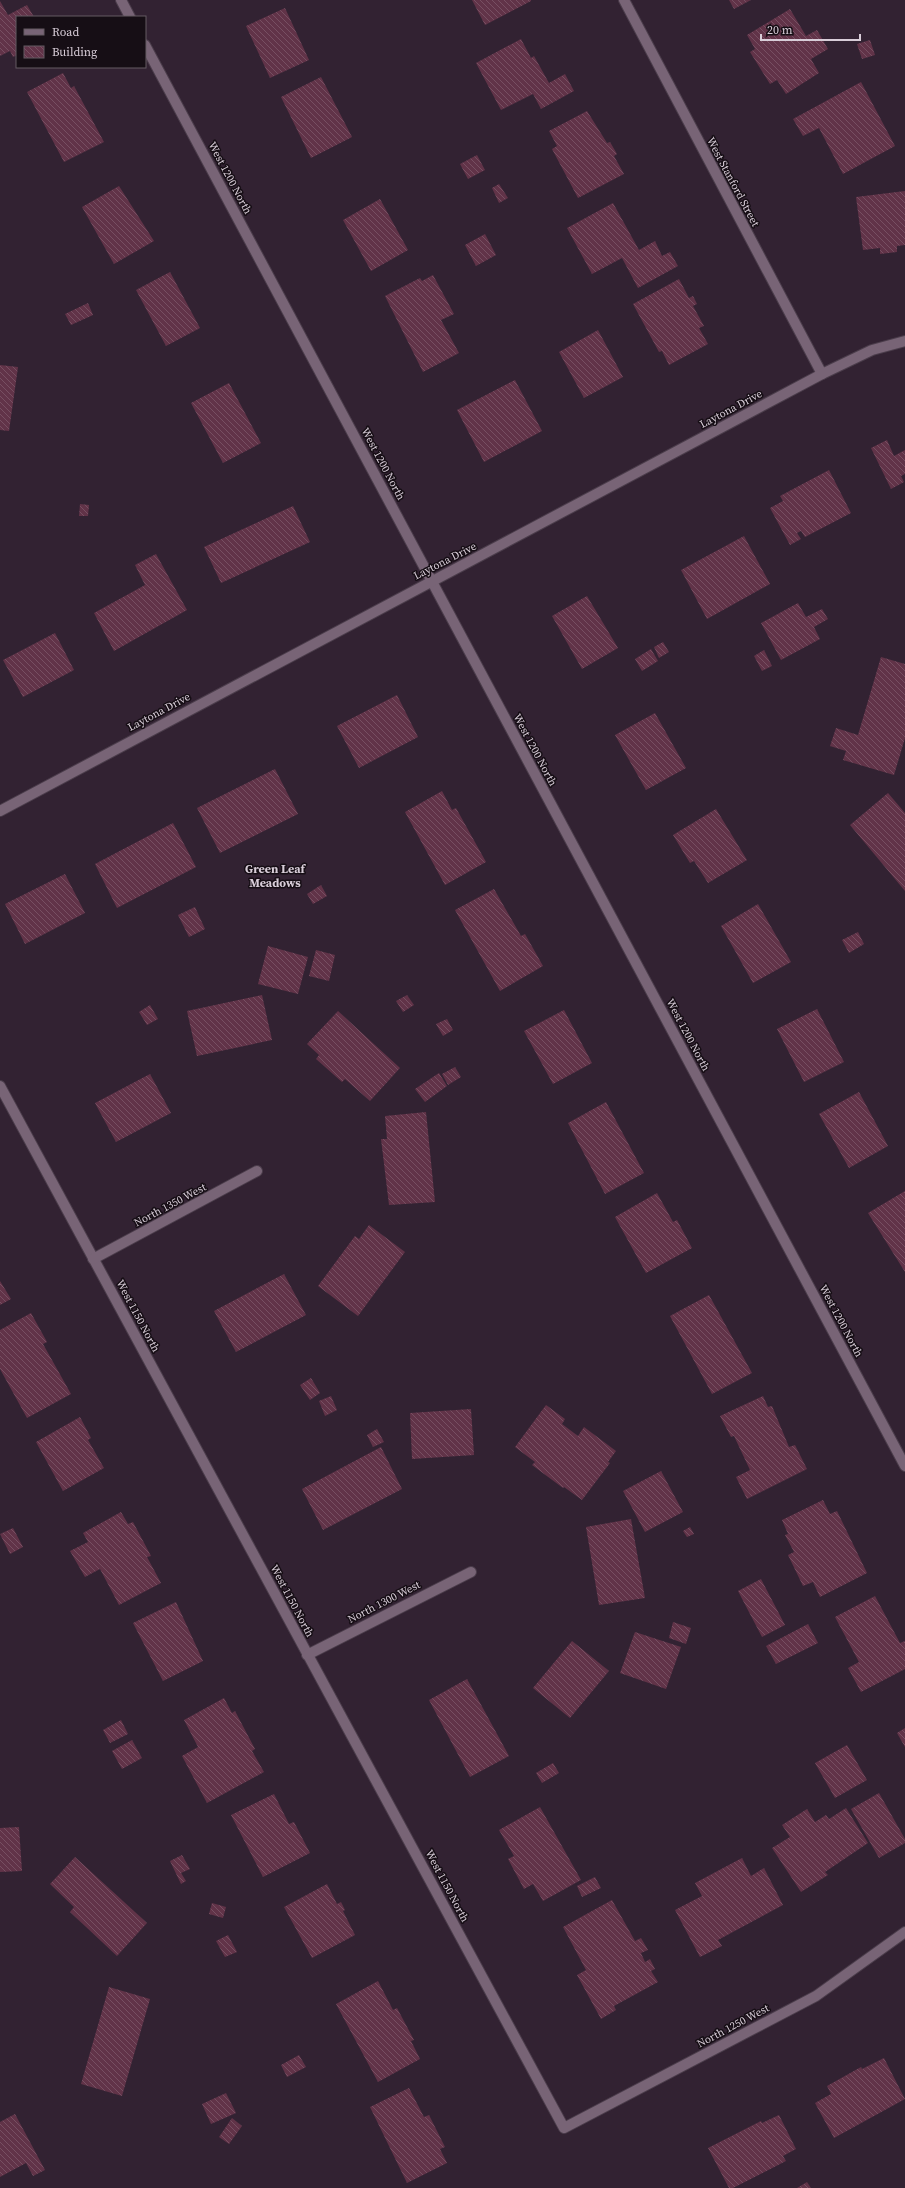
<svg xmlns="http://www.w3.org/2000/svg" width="905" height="2188" font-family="'Source Serif 4',serif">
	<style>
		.building { fill: url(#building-back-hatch) }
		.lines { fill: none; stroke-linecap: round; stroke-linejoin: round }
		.street-casing { stroke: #4b3d4b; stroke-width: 12 }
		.street { stroke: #786476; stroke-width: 10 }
		.labels { text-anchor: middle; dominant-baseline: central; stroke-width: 3; stroke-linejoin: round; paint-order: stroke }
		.street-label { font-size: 11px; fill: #d8cdd8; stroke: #160e15 }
		.neighbourhood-label { font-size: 12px; font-weight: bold; fill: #d8cdd8; stroke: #160e15 }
	</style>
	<defs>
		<pattern id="building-back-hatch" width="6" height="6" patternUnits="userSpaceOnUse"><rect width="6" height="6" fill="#613348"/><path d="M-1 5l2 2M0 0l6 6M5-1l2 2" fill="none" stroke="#774f62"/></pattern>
	</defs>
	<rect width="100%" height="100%" fill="#322232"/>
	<g class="building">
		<path d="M472,0H531V1L485,25Z"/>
		<path d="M729,0H751L734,9Z"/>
		<path d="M0,1L8,15L27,5L34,17H17V55L13,57L10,51L0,56Z"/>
		<path d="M285,8L309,60L270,78L246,26Z"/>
		<path d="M790,9L806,36L817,30L828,49L811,59L819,73L786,94L777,80L770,84L750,52L755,49L747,35Z"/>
		<path d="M521,39L531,58L534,56L549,83L565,74L574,91L541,109L533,94L501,110L476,63Z"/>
		<path d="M870,40L875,55L862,59L857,44Z"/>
		<path d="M63,73L71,88L74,86L104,142L64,162L27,92Z"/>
		<path d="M321,77L352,137L311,158L281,97Z"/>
		<path d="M861,82L895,146L843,174L819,128L803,136L793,119Z"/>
		<path d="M587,111L607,143L610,142L617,154L614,156L624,174L578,198L552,149L557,146L549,131Z"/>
		<path d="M477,155L485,170L468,179L460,164Z"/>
		<path d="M499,184L508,198L499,203L492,188Z"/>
		<path d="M119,186L154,241L114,264L82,207Z"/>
		<path d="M905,191V245L897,246V252L880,254V248L863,250L856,197Z"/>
		<path d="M380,199L408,250L371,271L343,220Z"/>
		<path d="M613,203L639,250L655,241L662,256L670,252L678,266L638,288L622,258L592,274L567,228Z"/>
		<path d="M485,234L496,255L476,266L465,245Z"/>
		<path d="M170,272L200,328L166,346L136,290Z"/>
		<path d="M433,275L454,314L441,320L459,353L423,372L385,296L420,278L422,281Z"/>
		<path d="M679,279L689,298L693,296L697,304L693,306L704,326L699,328L708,344L669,365L662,351L659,352L633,304Z"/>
		<path d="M88,303L93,315L71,325L65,314Z"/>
		<path d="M598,330L623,377L584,398L559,352Z"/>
		<path d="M0,365L18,367L9,431L0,430Z"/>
		<path d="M515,380L542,431L484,462L457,410Z"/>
		<path d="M229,383L261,443L223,463L191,403Z"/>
		<path d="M887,440L894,456L905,450V474L901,476L904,482L891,489L871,448Z"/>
		<path d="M829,470L851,513L805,537L801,531L797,533L801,539L790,545L770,508L783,501L780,496Z"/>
		<path d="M80,504L89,505L88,516H79Z"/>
		<path d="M293,506L310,542L221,583L204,547Z"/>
		<path d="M744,536L770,584L707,619L681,570Z"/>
		<path d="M156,554L187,610L114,651L94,613L145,585L135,565Z"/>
		<path d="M587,596L618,648L582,669L552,616Z"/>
		<path d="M798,603L806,617L822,609L828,619L814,627L820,639L781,660L761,623Z"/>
		<path d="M55,633L74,670L23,697L3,660Z"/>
		<path d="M663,642L669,652L659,658L654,647Z"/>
		<path d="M651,649L658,661L642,671L635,659Z"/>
		<path d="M764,650L772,666L762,671L754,656Z"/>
		<path d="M881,657L905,664V738L894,775L843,760L846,751L830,746L836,728L858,735Z"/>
		<path d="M397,695L418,737L359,768L337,726Z"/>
		<path d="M655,713L686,768L646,790L615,735Z"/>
		<path d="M275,769L298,814L220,853L197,808Z"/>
		<path d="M442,791L452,810L456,808L486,862L445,885L405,812Z"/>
		<path d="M888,793L905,813V891L850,825Z"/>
		<path d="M716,809L747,860L708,883L694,861L690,863L673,835Z"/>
		<path d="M173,823L196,867L117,908L95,864Z"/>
		<path d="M65,874L85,913L25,944L5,904Z"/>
		<path d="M321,885L327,896L313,904L307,894Z"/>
		<path d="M494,889L521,936L525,934L543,966L500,991L455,910Z"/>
		<path d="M758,904L791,962L753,983L721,926Z"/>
		<path d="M195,907L205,929L189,937L178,915Z"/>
		<path d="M858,932L864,944L849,953L842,940Z"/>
		<path d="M268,946L308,957L298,994L258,984Z"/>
		<path d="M316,950L335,955L329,981L309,976Z"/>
		<path d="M262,995L272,1040L197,1056L187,1011Z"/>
		<path d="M407,995L414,1005L403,1012L396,1001Z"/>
		<path d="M150,1005L158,1019L147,1025L139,1012Z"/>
		<path d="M817,1009L844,1062L804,1082L777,1029Z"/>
		<path d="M564,1010L592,1063L553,1084L524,1031Z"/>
		<path d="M338,1011L400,1068L370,1101L345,1079L342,1082L316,1059L319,1055L307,1044Z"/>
		<path d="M447,1019L453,1030L443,1036L436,1024Z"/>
		<path d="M455,1067L461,1077L448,1085L442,1074Z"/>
		<path d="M439,1073L447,1086L425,1102L415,1089Z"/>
		<path d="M150,1074L171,1113L116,1142L95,1103Z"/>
		<path d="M859,1092L888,1146L849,1168L819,1114Z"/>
		<path d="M606,1102L644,1173L605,1194L568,1123Z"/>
		<path d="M426,1112L435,1202L389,1205L381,1139H387L385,1116Z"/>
		<path d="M905,1191V1272L868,1213Z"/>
		<path d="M657,1193L673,1222L677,1220L692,1248L646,1273L615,1217Z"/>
		<path d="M369,1225L405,1252L358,1316L318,1286L355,1236L359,1239Z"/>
		<path d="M284,1274L306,1315L236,1352L214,1311Z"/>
		<path d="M0,1281L11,1299L0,1305Z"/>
		<path d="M709,1295L752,1373L712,1394L670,1316Z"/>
		<path d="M31,1313L47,1342L43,1344L71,1394L27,1418L0,1369V1330Z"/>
		<path d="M311,1378L320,1393L310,1400L300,1385Z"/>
		<path d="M331,1396L337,1410L325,1416L319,1401Z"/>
		<path d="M763,1396L768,1407L772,1406L789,1447L795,1445L807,1469L747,1499L736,1477L750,1470L734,1436L731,1437L720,1416Z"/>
		<path d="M546,1405L565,1419L562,1424L578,1436L584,1427L616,1451L608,1462L610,1463L582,1500L564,1487L563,1488L532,1465L535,1462L515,1447Z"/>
		<path d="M471,1409L474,1455L412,1459L410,1413Z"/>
		<path d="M80,1417L91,1438L88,1440L104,1468L63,1491L36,1442Z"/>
		<path d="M377,1429L384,1442L373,1447L367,1435Z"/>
		<path d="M381,1447L402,1489L323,1530L302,1489Z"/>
		<path d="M661,1471L683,1512L645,1532L623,1491Z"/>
		<path d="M823,1500L830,1514L837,1511L867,1573L820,1597L813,1582L803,1586L788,1555L794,1552L785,1535L788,1534L782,1520Z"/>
		<path d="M121,1512L128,1524L133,1522L151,1556L147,1557L161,1583L119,1605L100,1569L85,1577L70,1551L88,1542L83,1533Z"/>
		<path d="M631,1519L645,1598L599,1605L586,1527Z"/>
		<path d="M690,1527L694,1534L687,1537L683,1531Z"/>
		<path d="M13,1528L23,1547L10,1554L0,1534Z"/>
		<path d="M761,1579L785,1625L762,1637L738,1591Z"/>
		<path d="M875,1596L900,1643L905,1641V1669L861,1692L848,1668L859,1662L835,1617Z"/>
		<path d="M176,1602L203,1661L163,1681L133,1623Z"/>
		<path d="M673,1622L691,1628L686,1644L669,1638Z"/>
		<path d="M808,1624L818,1643L776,1664L766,1646Z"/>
		<path d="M635,1632L681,1647L666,1689L620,1673Z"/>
		<path d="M572,1641L609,1671L570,1718L533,1688Z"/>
		<path d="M467,1679L509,1756L470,1777L429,1700Z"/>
		<path d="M224,1698L232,1713L235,1711L255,1749L252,1751L264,1772L207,1803L182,1756L198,1747L184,1720Z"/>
		<path d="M121,1720L128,1734L110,1743L103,1730Z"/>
		<path d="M905,1728V1747L897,1733Z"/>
		<path d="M132,1740L142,1758L122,1769L112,1751Z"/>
		<path d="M847,1745L867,1780L835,1798L815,1763Z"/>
		<path d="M553,1763L559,1773L542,1783L536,1773Z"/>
		<path d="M879,1793L905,1839V1843L879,1858L851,1809Z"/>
		<path d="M274,1794L289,1824L294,1822L310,1853L263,1877L231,1815Z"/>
		<path d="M540,1807L581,1880L543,1901L533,1884L524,1889L508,1859L514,1856L499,1830Z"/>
		<path d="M846,1808L868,1843L825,1872L828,1875L801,1892L772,1848L790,1837L782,1825L807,1809L815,1822L826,1815L829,1819Z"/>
		<path d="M19,1827L22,1871L0,1872V1828Z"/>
		<path d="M182,1855L190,1869L181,1873L186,1881L181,1884L170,1861Z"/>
		<path d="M75,1857L147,1923L117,1956L70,1912L74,1907L50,1884Z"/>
		<path d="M742,1858L751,1876L764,1868L783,1905L718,1940L722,1946L700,1957L675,1910L702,1896L695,1883Z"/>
		<path d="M595,1877L601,1888L582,1897L577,1886Z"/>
		<path d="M327,1884L337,1904L341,1902L345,1910L343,1911L355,1935L312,1958L284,1907Z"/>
		<path d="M612,1900L635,1941L641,1938L648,1950L641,1953L645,1962L650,1959L655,1969L651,1971L658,1982L614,2006L616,2010L601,2019L577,1975L586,1970L563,1927Z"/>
		<path d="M212,1903L226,1907L223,1918L209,1914Z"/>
		<path d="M228,1935L237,1952L225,1957L216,1941Z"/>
		<path d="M378,1981L393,2010L397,2008L414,2040L411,2041L420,2059L378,2082L336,2004Z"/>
		<path d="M109,1987L150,1999L122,2096L81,2084Z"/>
		<path d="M299,2055L306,2067L287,2077L281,2065Z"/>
		<path d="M884,2058L905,2099L834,2138L815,2103L831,2094L827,2086L861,2067L862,2069Z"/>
		<path d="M409,2088L424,2117L429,2115L445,2147L440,2149L447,2163L407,2183L370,2107Z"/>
		<path d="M226,2093L236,2113L211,2124L202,2104Z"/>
		<path d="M15,2114L45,2170L33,2176L26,2163L0,2177V2122Z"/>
		<path d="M779,2115L796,2149L783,2156L786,2161L733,2188H729L708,2148L761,2121L762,2123Z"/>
		<path d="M232,2118L242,2126L229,2144L219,2137Z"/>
		<path d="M807,2182L811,2188H797Z"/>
	</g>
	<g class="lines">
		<g class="street-casing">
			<g id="street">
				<path d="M121,0L130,17"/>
				<path d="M624,0L822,374"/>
				<path d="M145,45L905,1466"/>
				<path d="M0,811L822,374L872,350L905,341"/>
				<path d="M0,1086L564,2128L816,1996L905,1932"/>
				<path d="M93,1259L257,1171"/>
				<path d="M307,1655L471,1572"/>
			</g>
		</g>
		<use href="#street" class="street"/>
	</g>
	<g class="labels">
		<g class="street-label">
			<text transform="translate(230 178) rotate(62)">West 1200 North</text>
			<text transform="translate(733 182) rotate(62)">West Stanford Street</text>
			<text transform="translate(731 409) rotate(-28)">Laytona Drive</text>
			<text transform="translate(383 464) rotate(62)">West 1200 North</text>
			<text transform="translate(445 561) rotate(-27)">Laytona Drive</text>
			<text transform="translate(159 712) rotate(-28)">Laytona Drive</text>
			<text transform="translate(535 750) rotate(62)">West 1200 North</text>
			<text transform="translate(688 1035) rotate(62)">West 1200 North</text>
			<text transform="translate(170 1205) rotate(-28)">North 1350 West</text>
			<text transform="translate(138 1316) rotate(62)">West 1150 North</text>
			<text transform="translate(841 1321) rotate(62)">West 1200 North</text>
			<text transform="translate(292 1601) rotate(62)">West 1150 North</text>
			<text transform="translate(384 1602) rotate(-27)">North 1300 West</text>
			<text transform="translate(447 1886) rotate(62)">West 1150 North</text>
			<text transform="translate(733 2026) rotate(-28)">North 1250 West</text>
		</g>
		<g class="neighbourhood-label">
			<text x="275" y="869">Green Leaf<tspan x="275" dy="14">Meadows</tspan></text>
		</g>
	</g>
	<rect x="16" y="16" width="130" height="52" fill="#160e15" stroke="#645a63"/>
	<rect x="24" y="29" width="20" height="6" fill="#786476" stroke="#645a63"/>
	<text x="52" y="36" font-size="12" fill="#d8cdd8">Road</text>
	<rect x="24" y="46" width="20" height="12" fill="url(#building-back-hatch)" stroke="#645a63"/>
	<text x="52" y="56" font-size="12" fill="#d8cdd8">Building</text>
	<path d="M761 34v6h99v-6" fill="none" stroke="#d8cdd8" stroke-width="2"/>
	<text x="767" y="34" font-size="12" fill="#d8cdd8" stroke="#160e15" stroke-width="3" paint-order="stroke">20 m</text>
</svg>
